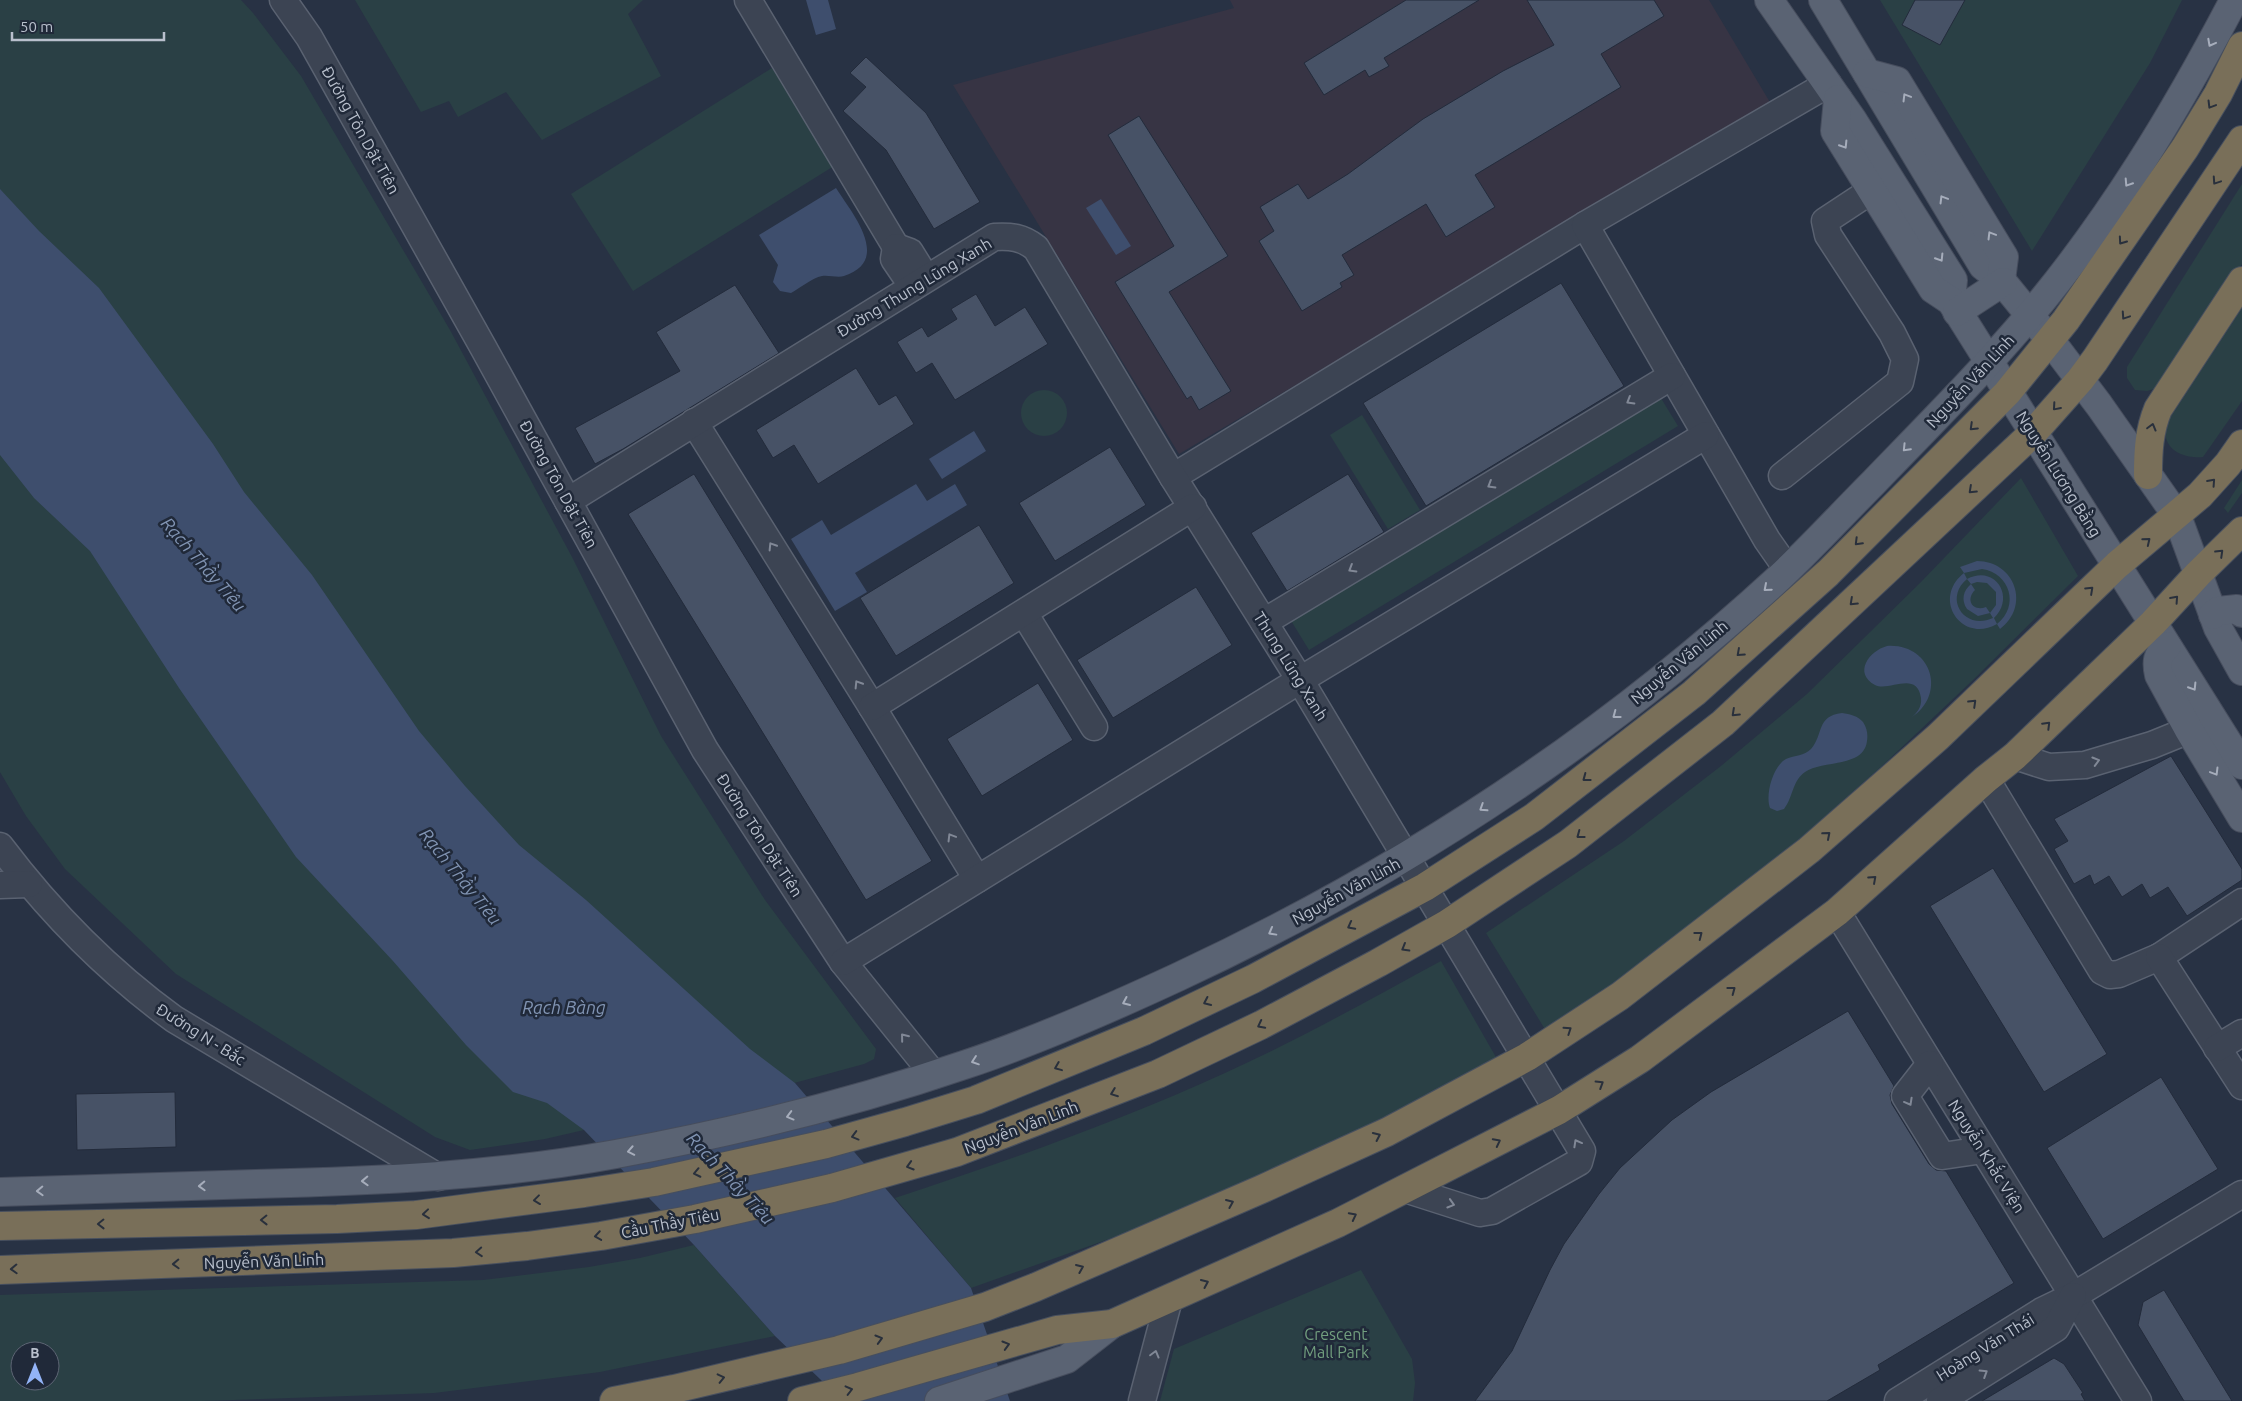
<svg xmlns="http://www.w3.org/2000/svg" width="2242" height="1401" font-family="Ubuntu,sans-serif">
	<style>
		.medical { fill: #373444 }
		.green { fill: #2a4045; fill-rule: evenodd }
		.water { fill: #3e4e6d; fill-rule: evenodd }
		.building { fill: #475266; stroke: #232b3b }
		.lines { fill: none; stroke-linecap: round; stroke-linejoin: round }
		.minor-casing { stroke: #5a6271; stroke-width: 29 }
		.major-casing { stroke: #464d5d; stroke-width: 30 }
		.highway-casing { stroke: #474f5e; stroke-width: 30 }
		.minor { stroke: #3c4453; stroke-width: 26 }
		.major { stroke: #5a6373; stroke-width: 28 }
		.highway { stroke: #796f59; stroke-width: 28 }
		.oneway { stroke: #a6adbb }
		.oneway2 { stroke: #29303c }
		.oneway3 { stroke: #818896 }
		.labels { text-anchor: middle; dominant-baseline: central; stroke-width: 5; stroke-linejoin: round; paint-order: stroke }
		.street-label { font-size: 16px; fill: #b9c0cd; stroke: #202939 }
		.park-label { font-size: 16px; fill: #719e7e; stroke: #202939 }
		.water-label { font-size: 18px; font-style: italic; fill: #8194b3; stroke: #202939 }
	</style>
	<rect width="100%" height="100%" fill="#283244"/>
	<path class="medical" d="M1230,0H1709L1771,104L1179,454L953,85L1234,8Z"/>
	<g class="green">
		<path d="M0,0H241L253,13L301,76L450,330L572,557L661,736L765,900L876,1049L874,1059L864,1064L754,1094L562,906L0,254Z"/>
		<path d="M355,0H643L628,14L661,76L542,140L506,92L458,117L449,101L421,112Z"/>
		<path d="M1880,0H2182L2150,63L2032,251Z"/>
		<path d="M772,68L834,166L633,291L571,194Z"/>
		<path d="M2242,184V264L2161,387L2147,391L2135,390L2127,378V367Z"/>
		<path d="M2242,308V401L2203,457C2190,458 2173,455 2167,441C2165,436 2166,429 2166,424Z"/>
		<path d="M0,379L584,1130L545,1139L470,1150L435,1137L176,974L65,869L26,816L0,772Z"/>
		<circle cx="1044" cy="413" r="23"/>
		<path d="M1659,395L1678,426L1309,650L1290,619Z"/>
		<path d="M1362,415L1420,510L1388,529L1330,435Z"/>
		<path d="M2021,478L2078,576L1973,680L1882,766L1710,919L1546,1031L1486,933L1624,841L1721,766L1807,694L1921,582Z"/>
		<path d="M2242,480V493L2228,513L2224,508Z"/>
		<path d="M1441,961L1497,1059L1398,1116L1140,1228L971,1288L895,1198C1007,1161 1118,1122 1225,1073C1298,1040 1369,1000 1441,961Z"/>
		<path d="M694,1245L775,1336L600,1372L434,1393L202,1401H0V1295L483,1280L589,1267L640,1258ZM20,1351H50V1381H20Z"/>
		<path d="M1361,1270L1412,1359L1415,1383L1413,1401H1160L1174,1349Z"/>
	</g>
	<g class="water">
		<path d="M806,0H828L836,29L816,35Z"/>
		<path d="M836,188C851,212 893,260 844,276C838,278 829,275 822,276C812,278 800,288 791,293L780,291L773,282L778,265L759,235Z"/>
		<path d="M0,189L39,231L99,288L213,444L244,492L312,575L419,731L465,786L519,845L586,900L750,1049L795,1083L971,1288L1010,1401H843L775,1336L694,1245L584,1130L547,1103L513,1092L466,1045L393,961L296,857L179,688L90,551L34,498L0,455Z"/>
		<path d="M1101,199L1131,246L1116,255L1086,208Z"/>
		<path d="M974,431L986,451L942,479L929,459Z"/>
		<path d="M916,484L927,501L955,484L967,505L855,573L867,592L835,611L791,539L822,520L831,535Z"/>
		<path d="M1977,561C2015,561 2031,606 2000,629L1997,624C1962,644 1931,599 1964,573L1960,567ZM1982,569C2010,573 2020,606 1997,624L1994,618C2016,597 1995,564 1967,579L1964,573ZM1967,579L1971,584C1963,591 1961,600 1967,609L1978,616L1990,613L1993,618C1965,631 1943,599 1967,579ZM1977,582L1987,583L1996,592V605L1990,613L1986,607C1973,612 1965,600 1975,590L1971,584Z"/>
		<path d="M1887,646C1931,643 1948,694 1911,718C1917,713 1922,707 1921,698C1917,670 1889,692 1875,685C1853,673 1869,651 1887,646Z"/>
		<path d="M1842,713C1850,714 1858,716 1863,722C1867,728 1868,734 1867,741C1864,768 1822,760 1805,772C1792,781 1793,798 1784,809L1777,811L1770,808C1765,795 1773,766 1786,759C1795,755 1804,756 1811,749C1824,734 1816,716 1842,713Z"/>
	</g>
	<g class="building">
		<path d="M1406,0H1479L1384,58L1389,66L1369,77L1365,70L1324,95L1304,63Z"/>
		<path d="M1527,0H1654L1664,16L1601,54L1621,87L1475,175L1495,207L1446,237L1426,204L1342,255L1354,275L1340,283L1342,287L1302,311L1259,241L1274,231L1260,207L1298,184L1308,199L1348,174L1423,119L1503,71L1554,45Z"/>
		<path d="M1915,0H1965L1940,45L1902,25Z"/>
		<path d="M866,57L926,113L980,202L934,229L886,150L843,111L866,87L850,73Z"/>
		<path d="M1139,116L1228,256L1169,292L1231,391L1199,410L1191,396L1187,399L1115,282L1174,246L1108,135Z"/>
		<path d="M1561,283L1624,386L1426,506L1363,403Z"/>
		<path d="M735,285L779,353L623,449L595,464L575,428L680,371L656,332Z"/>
		<path d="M976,294L995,326L1025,307L1048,344L955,400L932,363L916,373L897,342L922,327L928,337L957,319L951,309Z"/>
		<path d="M856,368L879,405L896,395L914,424L818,484L794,445L773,458L756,430Z"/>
		<path d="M1110,447L1146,505L1055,561L1019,503Z"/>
		<path d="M694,474L932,861L866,900L628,514Z"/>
		<path d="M1348,474L1384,532L1287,591L1251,533Z"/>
		<path d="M979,525L1014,583L896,656L860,598Z"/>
		<path d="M1196,587L1232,645L1113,718L1077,660Z"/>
		<path d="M1038,683L1073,740L982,796L947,739Z"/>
		<path d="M2171,756L2242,869V880L2187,916L2168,887L2150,898L2142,884L2122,897L2109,876L2094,885L2090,875L2074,884L2054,849L2068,841L2054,819Z"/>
		<path d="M1993,868L2107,1054L2044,1092L1930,906Z"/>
		<path d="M1848,1011L1894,1086L1890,1095L1892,1104L1929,1164L1936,1170L1946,1171L2014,1283L1878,1365L1880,1370L1827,1401H1475L1512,1351L1550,1270L1564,1244L1599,1194L1620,1168L1672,1120L1711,1092Z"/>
		<path d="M2161,1077L2218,1169L2103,1239L2047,1148Z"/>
		<path d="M175,1092L176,1147L77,1150L76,1094Z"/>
		<path d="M2164,1290L2232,1401H2184L2138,1325L2143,1302Z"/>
		<path d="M2054,1358L2064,1364L2083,1393L2081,1394L2085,1401H1982Z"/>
	</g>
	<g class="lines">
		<g class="minor-casing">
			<g id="minor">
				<path d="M283,0L309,37L483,347L705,750L843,962L934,1075"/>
				<path d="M748,0L896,247"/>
				<path d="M913,287L894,259L896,247L910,252L926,278"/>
				<path d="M694,422L872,707L977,879"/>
				<path d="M1782,476L1900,382L1905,359L1892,333L1828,235L1825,221L1872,190"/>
				<path d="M1173,477L1585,225"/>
				<path d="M568,501L994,237C1011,236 1022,237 1036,248L1173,477L1300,680L1582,1151L1579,1162L1492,1211L1480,1213L1405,1189"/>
				<path d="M1788,570L1767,540L1585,225L1828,84"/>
				<path d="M1024,613L1094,727"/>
				<path d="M1264,622L1672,376"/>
				<path d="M872,707L1193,507"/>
				<path d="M2015,756L2049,767L2085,765L2152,745L2189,730L2208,718"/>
				<path d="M1986,779L2102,971L2110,975L2119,974L2159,957L2242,902"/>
				<path d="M0,846C49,911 108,971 174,1019L438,1177"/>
				<path d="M0,885L29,884"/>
				<path d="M1837,912L2138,1401"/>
				<path d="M2159,957L2242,1086"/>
				<path d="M843,962L1300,680L1706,435"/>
				<path d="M2217,1048L2242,1033"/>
				<path d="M1930,1064L1905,1096L1942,1156L1983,1150"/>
				<path d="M1142,1401L1169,1299"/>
				<path d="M1898,1401L2042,1311L2073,1296L2242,1194"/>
				<path d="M1940,1401L2056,1328L2073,1296"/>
			</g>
		</g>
		<g class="major-casing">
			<g id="major">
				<path d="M1769,0L1852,119L1953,280L1951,301"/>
				<path d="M1823,0L1983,266L2001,280L2050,340L2099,405L2177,516L2218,628L2242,671"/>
				<path d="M1867,73L1897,81L2004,257L2001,280"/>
				<path d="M1838,99L1835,131L1933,289L1951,301L2242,765"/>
				<path d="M1957,312L2003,282"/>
				<path d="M2213,615L2218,611L2237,609L2242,613"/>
				<path d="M2167,646C2157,655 2156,662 2159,675L2189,730L2242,818"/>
				<path d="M0,1192C85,1189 170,1187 255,1184C376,1181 497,1176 616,1154C735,1132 853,1103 967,1064C1039,1040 1109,1009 1178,977C1397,875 1602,741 1780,577C1812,547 1843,513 1874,482C1927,427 1981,373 2030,315C2111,219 2176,111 2234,0"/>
				<path d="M939,1401L1067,1359L1112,1324"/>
			</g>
		</g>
		<g class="highway-casing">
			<g id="highway">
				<path d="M2148,475C2148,451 2149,431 2158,409L2242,281"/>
				<path d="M0,1226L337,1219L416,1215L584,1193L654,1182L826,1144L905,1122L976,1100L1144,1031L1253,979L1425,887L1534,817L1694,693L1828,573L2007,393L2066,320L2185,148L2218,94L2242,46"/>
				<path d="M0,1270L453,1253L527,1246L601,1236L695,1219L832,1188L957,1152L1158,1074L1261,1025L1378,963L1447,924L1568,844L1723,723L2033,433L2080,380L2095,360L2242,140"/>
				<path d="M614,1401L674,1389L839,1350L985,1307L1036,1287L1262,1189L1387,1132L1527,1057L1620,996L1809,850L1938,737L2117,565L2200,495L2228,464L2242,444"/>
				<path d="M802,1401L858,1387L1057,1330L1112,1324L1338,1223L1559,1110L1640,1059L1837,912L1986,779L2015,756L2153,623L2198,574L2242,531"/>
			</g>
		</g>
		<use href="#minor" class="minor"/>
		<use href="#major" class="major"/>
		<use href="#highway" class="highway"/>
	</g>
	<defs><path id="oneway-chevron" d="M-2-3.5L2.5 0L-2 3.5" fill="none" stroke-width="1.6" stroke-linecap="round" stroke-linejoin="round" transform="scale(1.25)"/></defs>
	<g class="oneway">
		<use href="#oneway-chevron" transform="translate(2211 43) rotate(118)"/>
		<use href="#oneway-chevron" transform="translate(1906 97) rotate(-121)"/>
		<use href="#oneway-chevron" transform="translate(1844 145) rotate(58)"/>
		<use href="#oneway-chevron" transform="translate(2128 183) rotate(123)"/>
		<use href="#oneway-chevron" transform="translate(1943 199) rotate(-121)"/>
		<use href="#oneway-chevron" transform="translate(1991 235) rotate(-121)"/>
		<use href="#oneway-chevron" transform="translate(1940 258) rotate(58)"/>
		<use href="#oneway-chevron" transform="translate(1906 448) rotate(134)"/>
		<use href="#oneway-chevron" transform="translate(1767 588) rotate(139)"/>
		<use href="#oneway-chevron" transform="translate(2193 687) rotate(58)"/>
		<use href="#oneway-chevron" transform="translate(1616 715) rotate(143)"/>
		<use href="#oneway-chevron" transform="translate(2215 772) rotate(59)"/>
		<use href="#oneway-chevron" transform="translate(1483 808) rotate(147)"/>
		<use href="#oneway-chevron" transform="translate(1272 932) rotate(151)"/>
		<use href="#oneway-chevron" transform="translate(1126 1002) rotate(156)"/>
		<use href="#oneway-chevron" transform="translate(975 1061) rotate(161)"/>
		<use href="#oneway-chevron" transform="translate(790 1116) rotate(165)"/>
		<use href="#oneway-chevron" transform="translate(631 1151) rotate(169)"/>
		<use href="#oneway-chevron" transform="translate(365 1181) rotate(178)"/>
		<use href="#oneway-chevron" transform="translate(202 1186) rotate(178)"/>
		<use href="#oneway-chevron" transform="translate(40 1191) rotate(178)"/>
	</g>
	<g class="oneway2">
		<use href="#oneway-chevron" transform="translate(2211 105) rotate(121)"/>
		<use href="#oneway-chevron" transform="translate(2216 181) rotate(124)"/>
		<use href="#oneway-chevron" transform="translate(2122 241) rotate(125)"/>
		<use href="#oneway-chevron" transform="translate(2125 316) rotate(124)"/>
		<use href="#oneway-chevron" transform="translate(2056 407) rotate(131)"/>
		<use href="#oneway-chevron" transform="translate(1973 427) rotate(136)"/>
		<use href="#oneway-chevron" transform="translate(2152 427) rotate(-75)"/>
		<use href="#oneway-chevron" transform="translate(2212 482) rotate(-48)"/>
		<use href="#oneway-chevron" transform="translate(1972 490) rotate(137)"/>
		<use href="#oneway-chevron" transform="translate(2147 541) rotate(-39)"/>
		<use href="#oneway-chevron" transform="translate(1858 542) rotate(135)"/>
		<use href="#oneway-chevron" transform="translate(2220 553) rotate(-44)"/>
		<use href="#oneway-chevron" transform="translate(2090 590) rotate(-43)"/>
		<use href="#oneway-chevron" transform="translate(2175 599) rotate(-48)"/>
		<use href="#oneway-chevron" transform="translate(1853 602) rotate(137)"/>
		<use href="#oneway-chevron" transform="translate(1740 653) rotate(138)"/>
		<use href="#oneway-chevron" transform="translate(1973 703) rotate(-44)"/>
		<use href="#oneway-chevron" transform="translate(1735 713) rotate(137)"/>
		<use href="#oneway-chevron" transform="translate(2047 725) rotate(-45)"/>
		<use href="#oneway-chevron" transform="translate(1586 778) rotate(143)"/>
		<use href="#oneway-chevron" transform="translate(1580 835) rotate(143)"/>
		<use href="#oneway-chevron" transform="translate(1827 835) rotate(-41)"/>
		<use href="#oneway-chevron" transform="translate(1873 879) rotate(-42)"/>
		<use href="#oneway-chevron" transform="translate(1351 926) rotate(152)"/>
		<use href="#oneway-chevron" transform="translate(1699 935) rotate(-38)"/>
		<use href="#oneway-chevron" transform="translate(1405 948) rotate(150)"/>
		<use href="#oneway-chevron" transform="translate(1732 990) rotate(-37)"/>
		<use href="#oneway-chevron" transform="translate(1207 1002) rotate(155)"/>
		<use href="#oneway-chevron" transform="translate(1261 1025) rotate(153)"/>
		<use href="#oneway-chevron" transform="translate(1568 1030) rotate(-34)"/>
		<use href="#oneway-chevron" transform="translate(1058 1067) rotate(158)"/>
		<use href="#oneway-chevron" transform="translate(1600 1084) rotate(-32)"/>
		<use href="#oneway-chevron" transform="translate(1114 1093) rotate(159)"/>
		<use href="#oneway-chevron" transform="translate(855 1136) rotate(165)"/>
		<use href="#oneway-chevron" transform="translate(1377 1136) rotate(-25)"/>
		<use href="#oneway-chevron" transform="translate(1497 1142) rotate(-27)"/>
		<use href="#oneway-chevron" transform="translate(910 1166) rotate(163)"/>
		<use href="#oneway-chevron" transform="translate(697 1173) rotate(168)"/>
		<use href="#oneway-chevron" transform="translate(537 1200) rotate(173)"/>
		<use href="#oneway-chevron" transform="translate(1230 1203) rotate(-23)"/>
		<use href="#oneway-chevron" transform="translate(426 1214) rotate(174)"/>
		<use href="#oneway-chevron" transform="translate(1353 1216) rotate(-27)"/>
		<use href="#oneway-chevron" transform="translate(264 1220) rotate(179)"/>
		<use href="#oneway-chevron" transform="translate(101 1224) rotate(179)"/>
		<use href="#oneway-chevron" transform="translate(598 1236) rotate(171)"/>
		<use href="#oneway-chevron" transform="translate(479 1252) rotate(176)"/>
		<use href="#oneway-chevron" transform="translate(176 1264) rotate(178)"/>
		<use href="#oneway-chevron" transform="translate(1080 1268) rotate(-23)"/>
		<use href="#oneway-chevron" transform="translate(14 1269) rotate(178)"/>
		<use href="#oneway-chevron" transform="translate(1205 1283) rotate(-24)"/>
		<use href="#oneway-chevron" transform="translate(879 1339) rotate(-16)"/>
		<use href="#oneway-chevron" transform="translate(1006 1345) rotate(-16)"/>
		<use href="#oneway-chevron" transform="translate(721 1378) rotate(-13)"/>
		<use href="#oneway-chevron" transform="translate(849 1390) rotate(-14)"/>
	</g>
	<g class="oneway3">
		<use href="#oneway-chevron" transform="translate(1630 401) rotate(149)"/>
		<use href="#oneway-chevron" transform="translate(1491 485) rotate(149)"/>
		<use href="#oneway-chevron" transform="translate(772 546) rotate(-122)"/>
		<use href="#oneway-chevron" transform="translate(1352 569) rotate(149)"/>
		<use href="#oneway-chevron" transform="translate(858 684) rotate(-122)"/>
		<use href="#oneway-chevron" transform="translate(2096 761) rotate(-16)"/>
		<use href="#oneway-chevron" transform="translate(951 837) rotate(-121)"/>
		<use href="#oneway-chevron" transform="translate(904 1037) rotate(-129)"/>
		<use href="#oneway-chevron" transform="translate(1909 1102) rotate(61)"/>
		<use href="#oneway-chevron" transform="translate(1577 1143) rotate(-119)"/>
		<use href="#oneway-chevron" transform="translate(1451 1204) rotate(17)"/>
		<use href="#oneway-chevron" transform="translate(1155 1354) rotate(-75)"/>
		<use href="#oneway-chevron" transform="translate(1984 1373) rotate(-32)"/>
	</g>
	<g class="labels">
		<g class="street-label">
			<text transform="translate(361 130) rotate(61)">Đường Tôn Dật Tiên</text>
			<text transform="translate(914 287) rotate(-31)">Đường Thung Lũng Xanh</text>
			<text transform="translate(1970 381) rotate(-47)">Nguyễn Văn Linh</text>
			<text transform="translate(2059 474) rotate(58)">Nguyễn Lương Bằng</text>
			<text transform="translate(559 484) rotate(61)">Đường Tôn Dật Tiên</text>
			<text transform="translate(1679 662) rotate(-40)">Nguyễn Văn Linh</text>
			<text transform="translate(1291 666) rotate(58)">Thung Lũng Xanh</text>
			<text transform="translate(760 835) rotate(57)">Đường Tôn Dật Tiên</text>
			<text transform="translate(1346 891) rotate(-29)">Nguyễn Văn Linh</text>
			<text transform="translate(201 1034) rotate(32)">Đường N - Bắc</text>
			<text transform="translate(1021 1127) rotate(-21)">Nguyễn Văn Linh</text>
			<text transform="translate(1987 1156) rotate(58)">Nguyễn Khắc Viện</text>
			<text transform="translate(670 1223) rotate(-11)">Cầu Thầy Tiêu</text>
			<text transform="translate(264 1261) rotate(-2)">Nguyễn Văn Linh</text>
			<text transform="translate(1985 1347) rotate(-32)">Hoàng Văn Thái</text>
		</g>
		<g class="park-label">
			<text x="1336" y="1334">Crescent<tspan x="1336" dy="18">Mall Park</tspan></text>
		</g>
		<g class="water-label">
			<text transform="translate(204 564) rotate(49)">Rạch Thầy Tiêu</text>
			<text transform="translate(461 876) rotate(51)">Rạch Thầy Tiêu</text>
			<text x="564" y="1007">Rạch Bàng</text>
			<text transform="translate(731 1178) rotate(47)">Rạch Thầy Tiêu</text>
		</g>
	</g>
	<g transform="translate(35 1366)"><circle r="24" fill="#202939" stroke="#5d6574"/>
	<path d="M0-4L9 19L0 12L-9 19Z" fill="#93b4f8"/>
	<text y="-8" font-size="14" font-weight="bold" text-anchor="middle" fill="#b9c0cd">B</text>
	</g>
	<path d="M12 32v8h152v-8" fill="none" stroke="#b9c0cd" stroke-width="2.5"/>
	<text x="20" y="32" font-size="15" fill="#b9c0cd" stroke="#202939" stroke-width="4" paint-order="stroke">50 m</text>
</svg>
